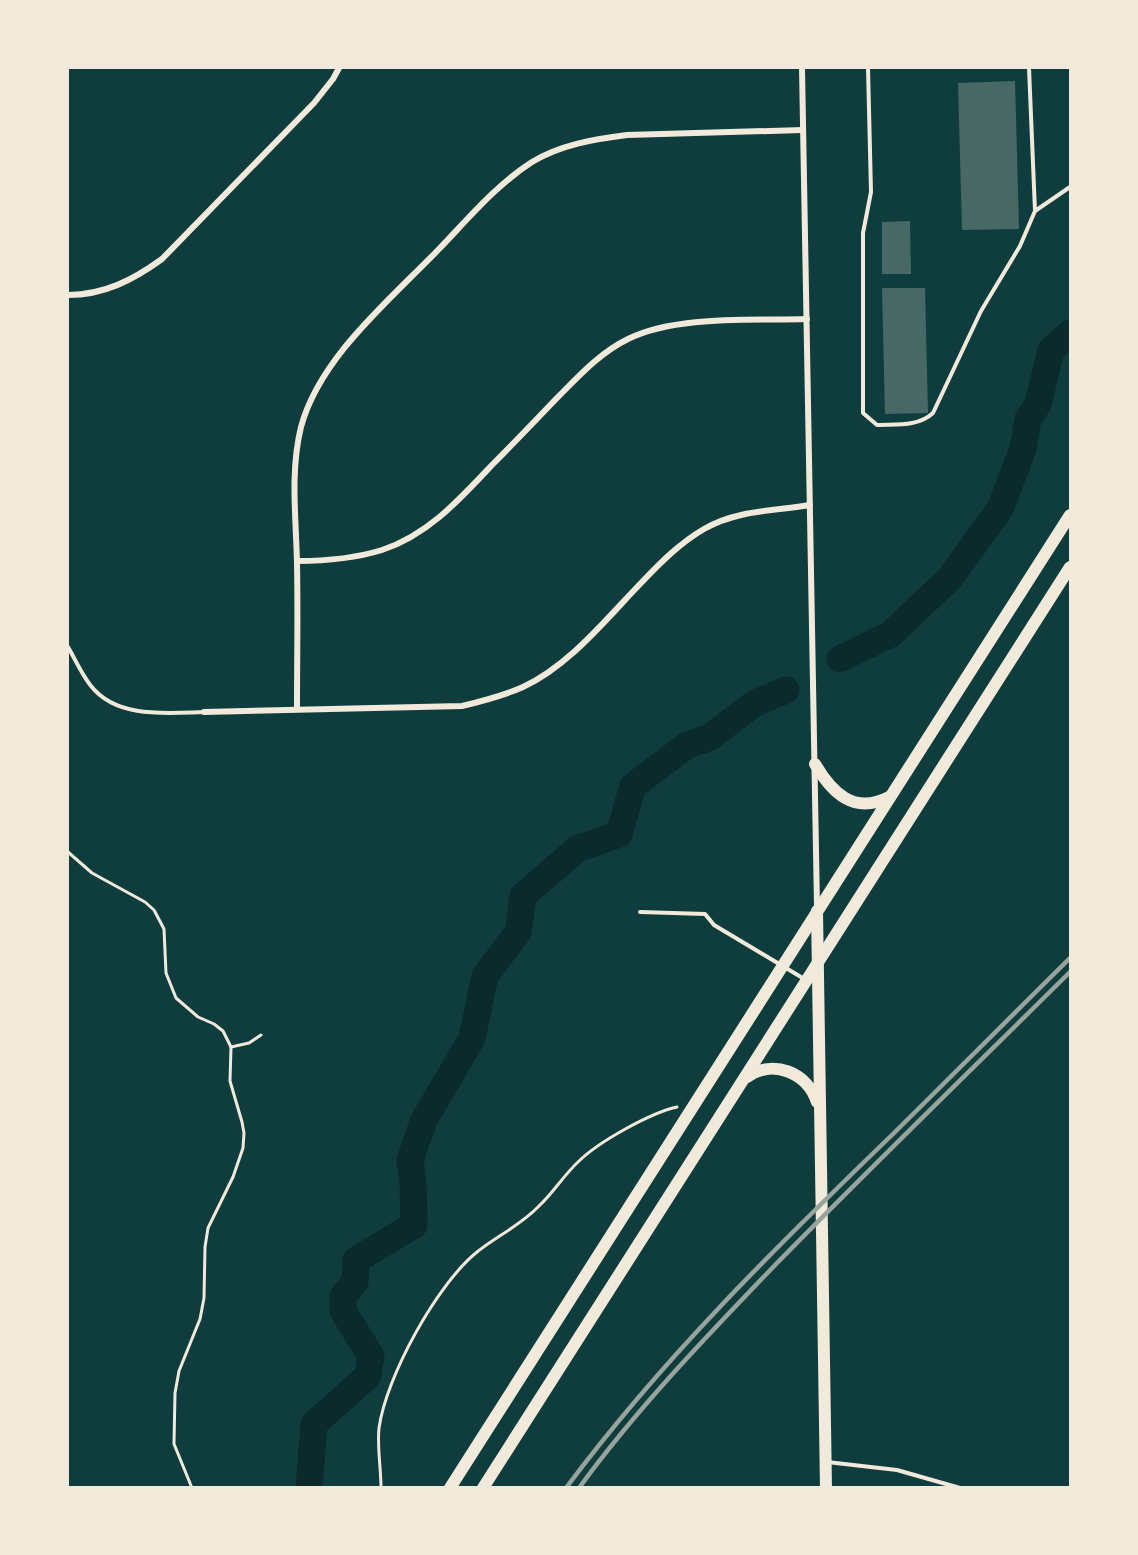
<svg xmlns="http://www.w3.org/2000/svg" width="1138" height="1555" font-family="Signika,sans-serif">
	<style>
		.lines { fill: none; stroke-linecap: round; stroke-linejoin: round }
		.river { stroke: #0a2a2b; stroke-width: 27 }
		.building { fill: #486865 }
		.path { stroke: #f1e9da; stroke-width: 3 }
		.service { stroke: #f1e9da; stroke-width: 4 }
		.minor { stroke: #f1e9da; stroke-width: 6 }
		.secondary { stroke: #f1e9da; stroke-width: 12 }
		.rail { stroke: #97a49c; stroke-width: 4.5 }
	</style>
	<rect width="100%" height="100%" fill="#0f3d3e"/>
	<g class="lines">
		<g class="river">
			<path d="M840,659L891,634L950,578L1000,509L1023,449L1028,419L1038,404L1051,350L1070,333"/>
			<path d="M309,1488L314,1424L368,1376L371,1356L343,1311V1296L355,1282L356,1260L414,1225L413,1183L410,1160L424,1120L472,1038L485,976L518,932L523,896L577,849L619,834L633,786L686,746L710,737L755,703L786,690"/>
		</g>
	</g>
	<g class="building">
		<path d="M1015,81L1019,229L962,230L958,83Z"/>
		<path d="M910,221L911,274H882V222Z"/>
		<path d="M882,288H925L928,413L885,414Z"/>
	</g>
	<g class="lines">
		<g class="path">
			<path d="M68,852L92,873L145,902L154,910L164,929L166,973L176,998L198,1017L214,1024L223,1031L231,1047L230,1081L242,1122L244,1133L243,1148L233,1177L208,1228L205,1247L204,1298L200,1319L179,1371L175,1393L174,1444L192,1488"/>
			<path d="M231,1047L249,1043L261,1035"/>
			<path d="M381,1488C381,1468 377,1447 379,1428C386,1377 437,1284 477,1252C497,1236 521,1225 539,1206C553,1193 564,1175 578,1162C598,1142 650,1113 677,1107"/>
		</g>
		<g class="service">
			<path d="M868,68L871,192L863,233V413L877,425C896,424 918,427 933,413L981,311L1020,246L1035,211"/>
			<path d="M1029,68L1035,211L1070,187"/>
			<path d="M68,647C75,659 82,675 91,686C117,719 167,713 204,712"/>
			<path d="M640,912L705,914L714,925L806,980"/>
			<path d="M827,1462L897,1470L960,1488"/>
		</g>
		<g class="minor">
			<path d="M802,68L817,907"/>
			<path d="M68,295C104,295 133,280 162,259L314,103L333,79L339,68"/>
			<path d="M297,561C326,561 353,559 382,550C428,535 460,499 492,465C513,444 534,422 555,400C577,378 599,353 628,339C677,315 752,321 807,319"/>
			<path d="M297,709C297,660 298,612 297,563C296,517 290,472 301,427C320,357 390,300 439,249C468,219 496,185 532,162C560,145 594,139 627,135L803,130"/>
			<path d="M204,712L462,706C483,701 503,696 523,687C570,665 606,619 642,582C661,562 680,543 704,529C737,510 774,511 810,505"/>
		</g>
		<g class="secondary">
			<path d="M815,764C832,793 854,815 889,797"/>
			<path d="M817,911L826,1488"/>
			<path d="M747,1077C773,1059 807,1072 817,1102"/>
			<path d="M450,1488L1070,515"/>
			<path d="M483,1488L1070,567"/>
		</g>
		<g class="rail">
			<path d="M566,1488C662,1359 778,1245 893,1134C952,1076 1011,1017 1070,958"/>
			<path d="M579,1488C638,1407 708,1335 777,1263C873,1165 972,1069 1070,972"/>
		</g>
	</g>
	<rect width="1138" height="1555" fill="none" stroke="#f1e9da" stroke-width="138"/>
</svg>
